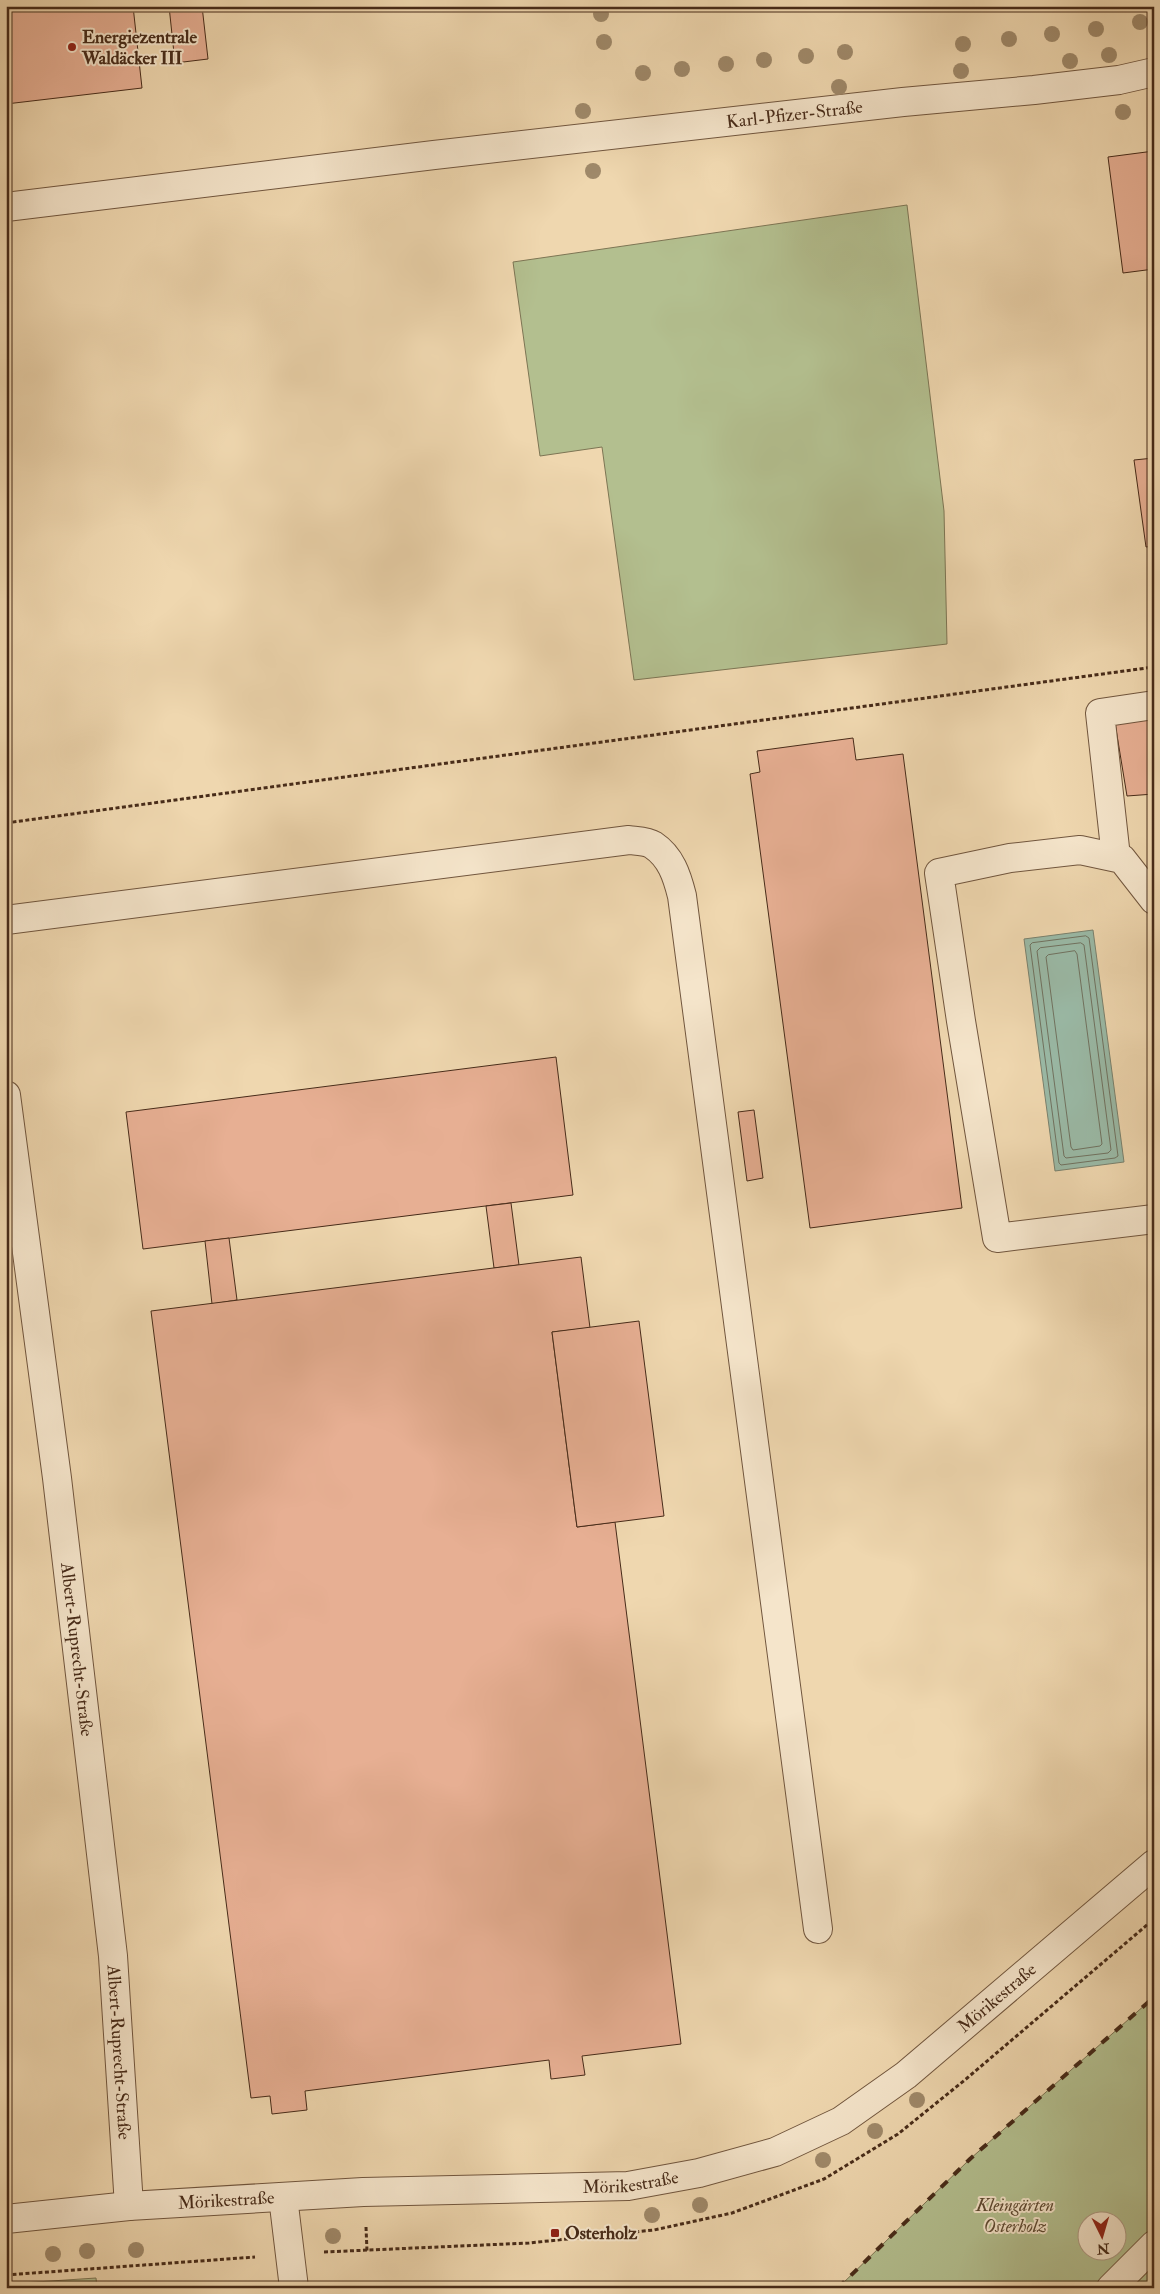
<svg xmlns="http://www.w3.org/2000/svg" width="1160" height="2294" font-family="'IM FELL Double Pica',serif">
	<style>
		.green { fill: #b3bf8f; stroke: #7d7554; fill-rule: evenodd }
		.water { fill: #9abaa7; stroke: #79816e }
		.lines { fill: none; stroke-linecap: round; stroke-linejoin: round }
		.shore { stroke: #707260; stroke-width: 1 }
		.building { fill: #e7af93; stroke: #472b19 }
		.minor-casing { stroke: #71563e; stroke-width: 30 }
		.path { stroke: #472b19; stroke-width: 3; stroke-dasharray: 4 2.5; stroke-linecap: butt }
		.minor { stroke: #f5e5cb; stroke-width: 28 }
		.rail { stroke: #472b19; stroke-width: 4; stroke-dasharray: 9 9; stroke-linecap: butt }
		.tree { fill: #9f896a }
		.poi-dot { fill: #8f2418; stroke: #f5e5cb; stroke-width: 2 }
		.labels { text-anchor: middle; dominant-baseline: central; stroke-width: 4; stroke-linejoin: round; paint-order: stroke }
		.poi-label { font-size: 18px; font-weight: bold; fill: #472b19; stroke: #f5e5cb; text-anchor: start }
		.street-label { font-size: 18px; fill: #472b19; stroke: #f5e5cb }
		.park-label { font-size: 18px; font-style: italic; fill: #5d4931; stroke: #f5e5cb }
	</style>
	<rect width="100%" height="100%" fill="#efd7af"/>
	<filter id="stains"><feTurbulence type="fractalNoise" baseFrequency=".004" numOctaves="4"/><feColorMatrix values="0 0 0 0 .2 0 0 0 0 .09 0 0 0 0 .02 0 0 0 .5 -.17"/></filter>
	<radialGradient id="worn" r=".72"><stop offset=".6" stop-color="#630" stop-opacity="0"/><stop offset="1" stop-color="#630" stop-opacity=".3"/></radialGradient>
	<g class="green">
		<path d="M907,205L944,511L947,644L634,680L602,447L540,456L513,262Z"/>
		<path d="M1154,1997V2288H838L970,2159ZM1088,2222H1118V2252H1088Z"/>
		<path d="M96,2278L97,2288H6V2284Z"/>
	</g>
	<path class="water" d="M1093,930L1124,1162L1055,1171L1024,939Z"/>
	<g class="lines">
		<g class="shore">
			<path d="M1086,936L1089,938L1118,1156L1115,1158L1061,1165L1059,1163L1030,945L1032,943Z"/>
			<path d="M1081,943L1084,945L1111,1150L1108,1153L1066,1158L1064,1156L1037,951L1040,948Z"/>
			<path d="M1075,951L1077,954L1102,1144L1100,1146L1073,1150L1071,1147L1046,957L1048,955Z"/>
		</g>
	</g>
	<g class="building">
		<path d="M6,6H133L142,88L6,104Z"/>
		<path d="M169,6H202L208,59L175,63Z"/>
		<path d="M1154,151V269L1123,273L1108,157Z"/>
		<path d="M1154,458V546L1146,547L1134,460Z"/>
		<path d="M1154,717V794L1127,796L1115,723Z"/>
		<path d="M853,738L856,760L903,754L962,1208L810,1228L750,774L760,772L757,751Z"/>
		<path d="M556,1057L573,1195L143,1249L126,1112Z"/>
		<path d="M754,1110L763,1178L747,1181L738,1112Z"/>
		<path d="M511,1203L519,1265L494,1268L486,1206Z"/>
		<path d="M229,1238L237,1300L212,1304L205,1241Z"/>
		<path d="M581,1257L590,1328L552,1332L577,1527L615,1522L681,2044L582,2056L585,2075L551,2079L549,2060L305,2091L307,2110L272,2114L270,2096L251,2098L151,1311Z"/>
		<path d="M639,1321L664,1516L577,1527L552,1332Z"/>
	</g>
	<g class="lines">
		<g class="minor-casing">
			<g id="minor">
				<path id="s1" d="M6,207L434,155L903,102L1034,90L1119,80L1154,72"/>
				<path d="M1116,857L1100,713L1154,705"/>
				<path d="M1154,900L1122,859L1080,850L1010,858L939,873L961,1021L997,1238L1154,1219"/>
				<path d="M6,920L629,840C636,841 647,841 653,845C671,857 677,876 682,896L818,1929"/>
				<path id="s2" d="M6,1095L57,1478L113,1956L129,2206"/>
				<path d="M283,2197L294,2288"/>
				<path id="s3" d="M6,2219L129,2206L363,2192L628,2186L699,2173L775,2152L841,2121L906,2075L1154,1864"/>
				<path d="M1111,2288L1154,2245"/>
			</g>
		</g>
		<g class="path">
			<path d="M6,823L1154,667"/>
			<path d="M366,2227L367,2251"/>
			<path d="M324,2252L529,2243L654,2230L732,2213L824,2179L898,2134L966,2079L1154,1919"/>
			<path d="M6,2275L255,2257"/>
		</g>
		<use href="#minor" class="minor"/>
		<path class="rail" d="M838,2288L970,2159L1154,1997"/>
	</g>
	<g class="tree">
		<circle cx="601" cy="14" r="8"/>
		<circle cx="1140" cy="22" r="8"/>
		<circle cx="1096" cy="29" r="8"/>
		<circle cx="1052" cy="34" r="8"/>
		<circle cx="1009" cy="39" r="8"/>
		<circle cx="604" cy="42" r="8"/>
		<circle cx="963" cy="44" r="8"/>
		<circle cx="845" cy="52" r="8"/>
		<circle cx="1109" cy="55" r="8"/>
		<circle cx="806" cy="56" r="8"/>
		<circle cx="764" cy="60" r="8"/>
		<circle cx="1070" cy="61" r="8"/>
		<circle cx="726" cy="64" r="8"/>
		<circle cx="682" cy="69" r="8"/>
		<circle cx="961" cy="71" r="8"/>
		<circle cx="643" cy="73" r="8"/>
		<circle cx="839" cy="87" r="8"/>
		<circle cx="583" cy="111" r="8"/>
		<circle cx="1123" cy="112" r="8"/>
		<circle cx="593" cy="171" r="8"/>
		<circle cx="917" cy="2100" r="8"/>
		<circle cx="875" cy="2131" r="8"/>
		<circle cx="823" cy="2160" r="8"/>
		<circle cx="700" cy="2205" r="8"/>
		<circle cx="652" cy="2215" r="8"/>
		<circle cx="333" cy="2236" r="8"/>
		<circle cx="136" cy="2250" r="8"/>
		<circle cx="87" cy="2251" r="8"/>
		<circle cx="53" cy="2254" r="8"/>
	</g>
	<g class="poi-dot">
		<circle cx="72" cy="47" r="5"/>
		<rect x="550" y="2228" width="10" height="10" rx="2.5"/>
	</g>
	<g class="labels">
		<g class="poi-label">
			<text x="82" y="37">Energiezentrale<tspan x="82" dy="21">Waldäcker III</tspan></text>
			<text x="565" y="2233">Osterholz</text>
		</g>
		<g class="street-label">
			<text stroke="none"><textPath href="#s1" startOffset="794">Karl-Pfizer-Straße</textPath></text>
			<text stroke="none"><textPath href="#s2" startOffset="559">Albert-Ruprecht-Straße</textPath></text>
			<text stroke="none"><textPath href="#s3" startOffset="1046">Mörikestraße</textPath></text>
			<text stroke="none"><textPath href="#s2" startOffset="964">Albert-Ruprecht-Straße</textPath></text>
			<text stroke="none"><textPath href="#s3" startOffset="626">Mörikestraße</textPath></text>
			<text stroke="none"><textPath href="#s3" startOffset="221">Mörikestraße</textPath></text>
		</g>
		<g class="park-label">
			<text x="1015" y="2205">Kleingärten<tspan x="1015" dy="21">Osterholz</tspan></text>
		</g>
	</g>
	<rect width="1160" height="2294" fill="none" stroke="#efd7af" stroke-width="25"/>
	<rect x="8" y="8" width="1145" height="2279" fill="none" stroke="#472b19" stroke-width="2.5"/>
	<rect x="12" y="12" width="1135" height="2269" fill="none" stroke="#472b19"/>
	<g transform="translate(1102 2236) rotate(175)"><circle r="24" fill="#f5e5cb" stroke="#af9b84"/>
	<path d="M0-4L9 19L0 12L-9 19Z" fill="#8f2418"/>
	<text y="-8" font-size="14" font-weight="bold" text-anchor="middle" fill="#472b19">N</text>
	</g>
	<rect width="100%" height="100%" filter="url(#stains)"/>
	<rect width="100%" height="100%" fill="url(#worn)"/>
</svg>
